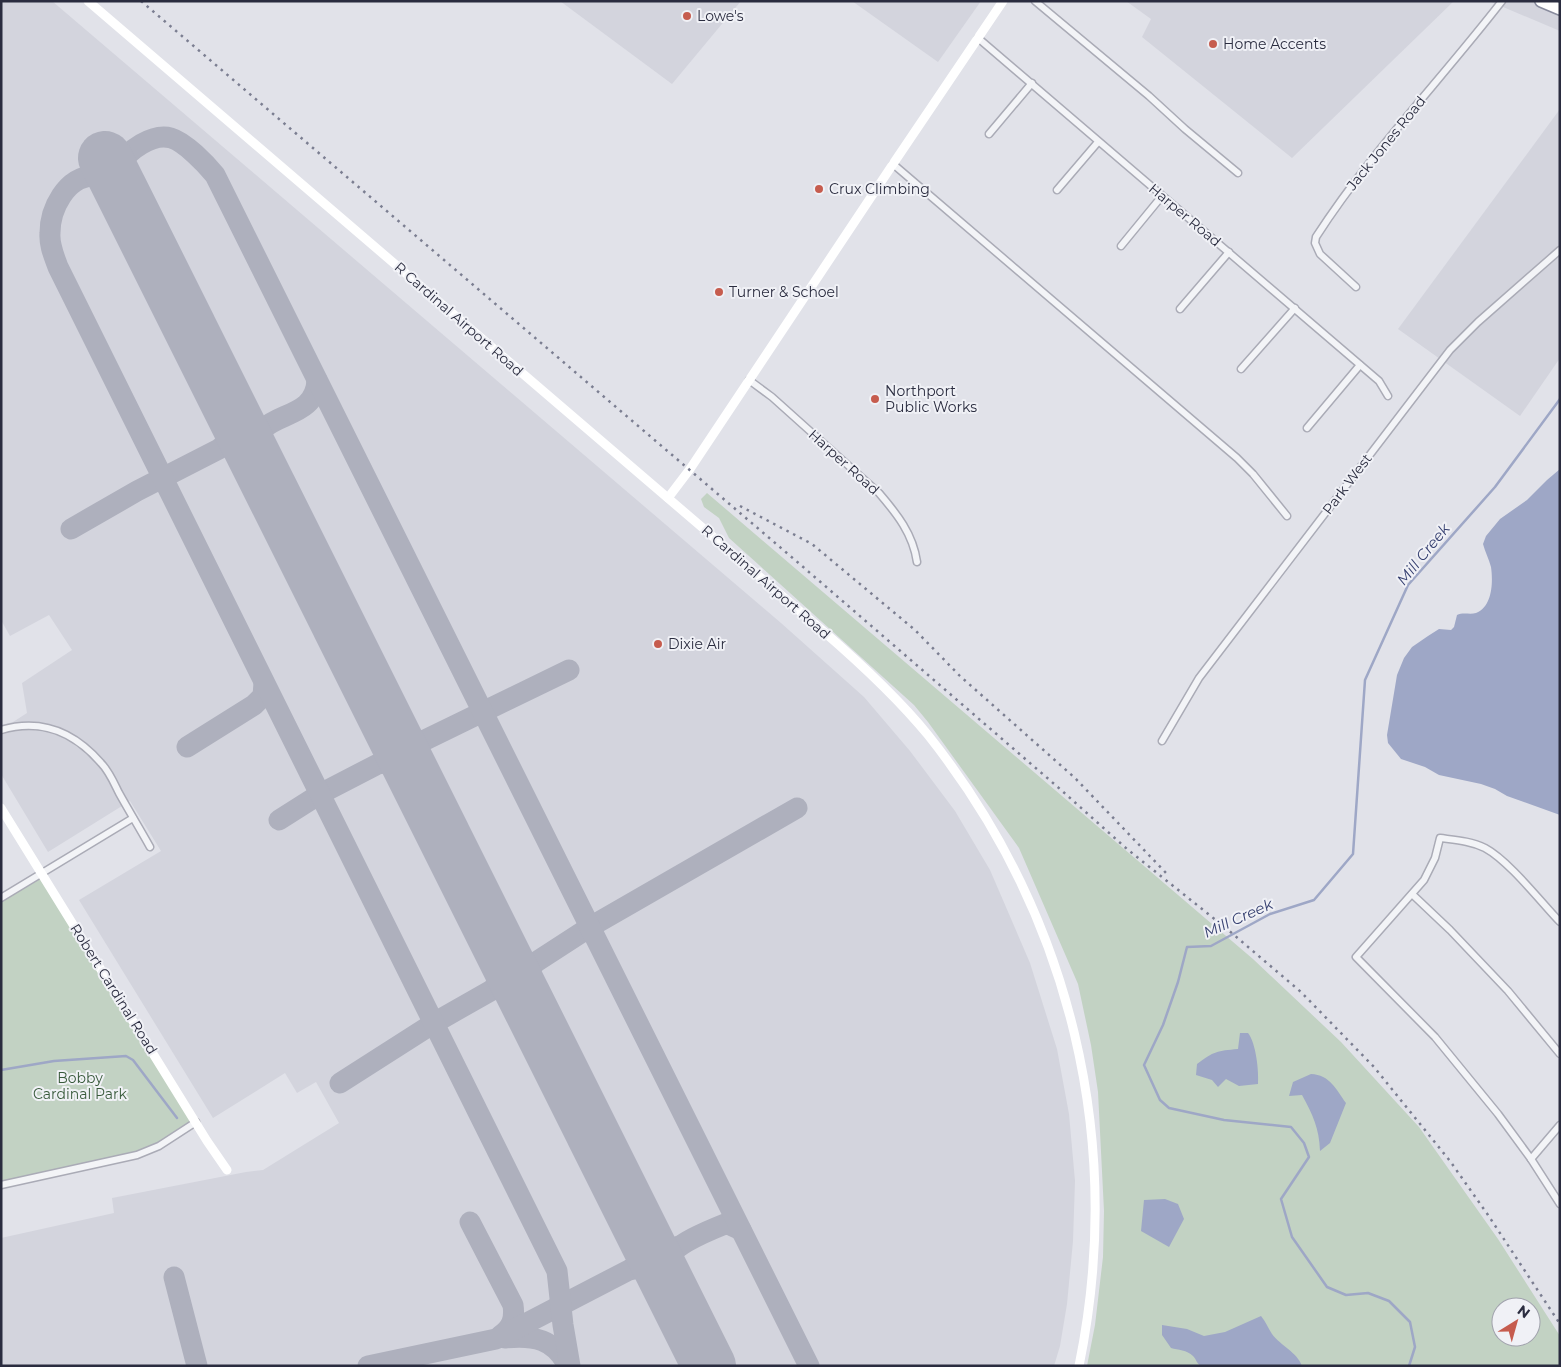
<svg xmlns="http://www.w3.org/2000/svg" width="1561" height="1367" font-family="Montserrat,sans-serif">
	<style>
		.built { fill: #d3d4dd }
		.green { fill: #c2d2c3; fill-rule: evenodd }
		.water { fill: #9ea7c6 }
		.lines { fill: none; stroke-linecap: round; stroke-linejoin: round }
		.stream { stroke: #9ea7c6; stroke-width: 2.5 }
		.taxiway { stroke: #aeb0bd; stroke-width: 21 }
		.runway { stroke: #aeb0bd; stroke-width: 54 }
		.street-casing { stroke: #aaabb6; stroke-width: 9 }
		.highway-casing { stroke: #898c9e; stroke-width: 14 }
		.street { stroke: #f3f4f7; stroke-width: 6 }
		.secondary { stroke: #fff; stroke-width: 9 }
		.highway { stroke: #fff; stroke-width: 11 }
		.rail { stroke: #7b7e91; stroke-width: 2.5; stroke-dasharray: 2.5 5; stroke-linecap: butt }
		.poi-dot { fill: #c65c4e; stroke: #f0f1f6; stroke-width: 2 }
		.labels { text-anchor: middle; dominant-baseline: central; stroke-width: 4; stroke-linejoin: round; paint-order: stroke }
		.poi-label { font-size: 14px; fill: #2a2c3f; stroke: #f0f1f6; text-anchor: start }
		.street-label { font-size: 14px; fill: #2a2c3f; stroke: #f0f1f6 }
		.park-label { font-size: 14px; fill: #385a3b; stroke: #f0f1f6 }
		.water-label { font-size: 15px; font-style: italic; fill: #374171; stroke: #f0f1f6 }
	</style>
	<rect width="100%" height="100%" fill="#e1e2e9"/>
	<g class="built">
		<path d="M1,1H52L781,623L864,697L910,751L955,811L990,870L1030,963L1057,1049L1069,1114L1075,1181L1073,1241L1067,1304L1060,1346L1054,1366H1V1238L114,1213L112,1198L246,1172L263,1170L339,1123L316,1082L297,1093L285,1073L213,1118L79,900L161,851L130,801L48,852L1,774V725L13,722L27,713L22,683L72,650L49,615L10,636L1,620Z"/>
		<path d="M560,1H741L672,84Z"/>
		<path d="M852,1H981L938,62Z"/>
		<path d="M1126,1H1454L1292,158L1142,37L1151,19Z"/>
		<path d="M1489,1H1560V31Z"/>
		<path d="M1560,109V358L1520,416L1398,329Z"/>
	</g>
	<g class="green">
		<path d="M707,493L1253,959L1341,1042L1419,1127L1498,1239L1560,1336V1366H1087L1095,1325L1103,1257L1104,1211L1098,1092L1091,1045L1078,984L1019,848L928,722L914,705L729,538L719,518L704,507L701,499ZM1501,1307H1531V1337H1501Z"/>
		<path d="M42,874L196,1122L145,1152L1,1185V898Z"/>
	</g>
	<g class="water">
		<path d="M1560,469V815L1507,796L1495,789L1481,784L1439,775L1425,767L1401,759L1388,743L1387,735L1397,675L1404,658L1412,647L1428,636L1439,629L1451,630L1454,627L1457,615C1463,612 1470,615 1476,613C1493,606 1493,581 1491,567C1489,559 1485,552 1483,544L1486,536L1500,519L1527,500L1547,480Z"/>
		<path d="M1240,1033H1248C1256,1043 1259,1071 1258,1084L1239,1086L1226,1079L1218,1087L1212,1080L1196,1075L1197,1064C1214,1051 1217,1051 1238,1049Z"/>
		<path d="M1311,1074C1330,1075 1336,1089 1346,1103L1330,1143L1320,1151C1319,1128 1313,1115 1302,1095L1289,1096L1293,1082Z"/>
		<path d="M1165,1199L1178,1204L1184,1219L1169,1247L1141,1231L1144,1200Z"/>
		<path d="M1261,1316C1266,1322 1268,1328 1272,1334C1281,1346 1297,1352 1302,1366H1201C1196,1363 1197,1360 1193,1356C1187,1350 1178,1350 1171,1348L1162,1335V1325L1187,1329L1204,1336L1225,1332Z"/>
	</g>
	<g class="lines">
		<g class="stream">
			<path d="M1,1070L54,1061L126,1056L133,1060L177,1118"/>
			<path d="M1409,1366L1415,1347L1410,1322L1389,1301L1368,1293L1346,1295L1327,1287L1292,1237L1281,1199L1309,1157L1304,1143L1291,1127L1224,1120L1169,1108L1160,1100L1144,1065L1163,1025L1178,982L1187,947L1211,946L1270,914L1314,900L1353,854L1365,680L1408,585L1495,487L1560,399"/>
		</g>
		<g class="taxiway">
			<path d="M255,458C249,405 315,428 317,380"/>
			<path d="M71,529L137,491L219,449C232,439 235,430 233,414"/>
			<path d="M392,732C402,739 411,743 423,741L569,670"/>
			<path d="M187,747L254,705L263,696L264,683"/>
			<path d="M279,820L320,794L378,764C394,761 402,765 414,776"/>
			<path d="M525,999C522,983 524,973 536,962L590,927L797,808"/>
			<path d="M340,1083L434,1023L492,990C505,975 505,969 501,950"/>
			<path d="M470,1222L513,1305C515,1319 512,1328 500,1336"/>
			<path d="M643,1234C654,1246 663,1251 680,1246"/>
			<path d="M174,1277L197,1366"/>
			<path d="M665,1278C664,1271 663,1265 667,1259C675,1244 710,1230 725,1224L730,1225L741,1230"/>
			<path d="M505,1338C534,1335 554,1339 568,1366"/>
			<path d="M368,1366L496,1339L629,1270C644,1266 653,1268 665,1278"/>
			<path d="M570,1366L563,1325L557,1271L58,267C54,256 49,245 50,233C50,209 66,177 93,176C103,176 110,181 119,185C119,179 118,172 120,166C127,150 153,133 171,138C185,142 206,164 215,175L809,1366"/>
		</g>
		<path class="runway" d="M105,158L709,1366"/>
		<g class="street-casing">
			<g id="street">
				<path d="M1035,1L1149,96L1185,129L1238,173"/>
				<path d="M978,38L1379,381L1388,396"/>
				<path d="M989,134L1032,83"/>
				<path d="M893,164L1237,458L1253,474L1287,516"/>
				<path d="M1057,190L1098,142"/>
				<path d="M1121,246L1162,196"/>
				<path d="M1356,287L1320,254L1315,243L1316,237C1371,152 1440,81 1502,1"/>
				<path d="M1180,309L1229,252"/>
				<path d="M1241,369L1295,308"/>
				<path d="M749,380L772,397L879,493C897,514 913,534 917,562"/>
				<path d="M1307,428L1360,365"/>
				<path d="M1,730C42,718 74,732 101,763C109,771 114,783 119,793C129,811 140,829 150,847"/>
				<path d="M1162,741L1199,678L1450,350L1478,322L1560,250"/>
				<path d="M1412,894L1450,930L1508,991L1560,1054"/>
				<path d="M1,898L133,818"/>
				<path d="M1560,1125L1531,1159L1560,1204"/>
				<path d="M1531,1159L1498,1114L1435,1037L1356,957L1424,880L1435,858L1440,838C1455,840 1471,841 1485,848C1509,861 1540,901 1560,922"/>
				<path d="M1,1185L137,1155L159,1146L196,1122"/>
			</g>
		</g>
		<g class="highway-casing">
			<path id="highway" d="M1541,1L1560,9"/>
		</g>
		<use href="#street" class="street"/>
		<g class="secondary">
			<path d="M88,1L823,631C860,663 897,697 928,735C1071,915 1125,1141 1079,1366"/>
			<path d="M668,498L690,469L893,164L1003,1"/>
			<path d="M1,808L207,1141L227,1170"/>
		</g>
		<use href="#highway" class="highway"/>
		<g class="rail">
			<path d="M141,1L802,566L1060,789L1127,849L1227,929L1301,992L1374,1067L1450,1161L1488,1215L1560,1324"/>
			<path d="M740,506L812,544L915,630L960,676L1075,778L1168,875"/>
		</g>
	</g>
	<g class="poi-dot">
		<circle cx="687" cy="16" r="5"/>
		<circle cx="1213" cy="44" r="5"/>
		<circle cx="819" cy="189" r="5"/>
		<circle cx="719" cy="292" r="5"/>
		<circle cx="875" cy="399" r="5"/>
		<circle cx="658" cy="644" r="5"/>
	</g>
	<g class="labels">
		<g class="poi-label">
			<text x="697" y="16">Lowe's</text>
			<text x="1223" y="44">Home Accents</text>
			<text x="829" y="189">Crux Climbing</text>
			<text x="729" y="292">Turner &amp; Schoel</text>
			<text x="885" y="391">Northport<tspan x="885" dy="16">Public Works</tspan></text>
			<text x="668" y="644">Dixie Air</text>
		</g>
		<g class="street-label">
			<text transform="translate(1386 143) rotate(-51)">Jack Jones Road</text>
			<text transform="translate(1185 215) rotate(40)">Harper Road</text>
			<text transform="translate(459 319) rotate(41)">R Cardinal Airport Road</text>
			<text transform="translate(844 462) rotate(42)">Harper Road</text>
			<text transform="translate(1347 484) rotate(-53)">Park West</text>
			<text transform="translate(766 582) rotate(41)">R Cardinal Airport Road</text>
			<text transform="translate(114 989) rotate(58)">Robert Cardinal Road</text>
		</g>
		<g class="park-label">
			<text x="80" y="1078">Bobby<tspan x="80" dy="16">Cardinal Park</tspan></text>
		</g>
		<g class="water-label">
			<text transform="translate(1423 554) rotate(-51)">Mill Creek</text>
			<text transform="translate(1238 918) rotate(-24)">Mill Creek</text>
		</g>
	</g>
	<rect width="1561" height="1367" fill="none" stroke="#2a2c3f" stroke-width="5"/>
	<g transform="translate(1516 1322) rotate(37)"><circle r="24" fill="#f0f1f6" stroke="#a1a2ad"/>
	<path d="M0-4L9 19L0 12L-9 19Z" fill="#c65c4e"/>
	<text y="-8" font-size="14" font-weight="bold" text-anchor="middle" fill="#2a2c3f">N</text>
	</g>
</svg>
